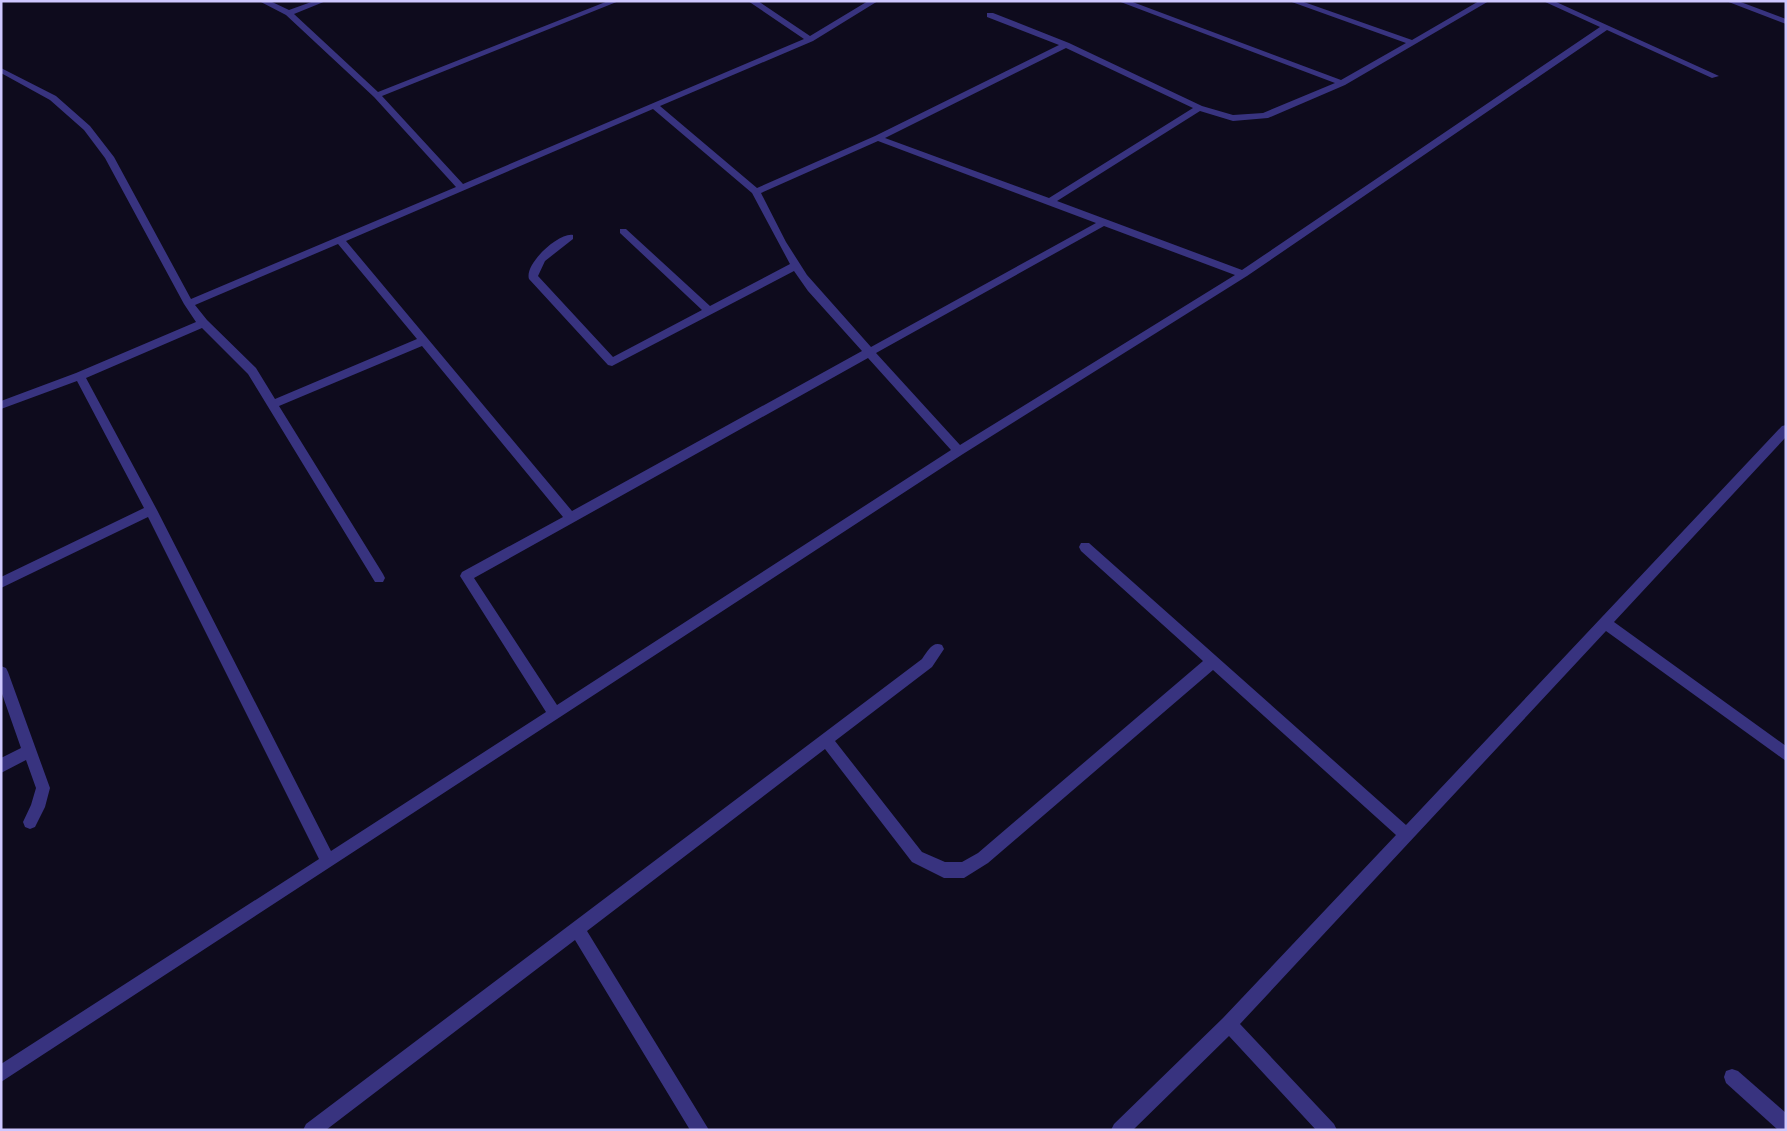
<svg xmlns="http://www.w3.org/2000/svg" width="1787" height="1131" font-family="'Asap Condensed',sans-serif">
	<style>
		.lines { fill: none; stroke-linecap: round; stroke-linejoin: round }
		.minor { fill: #38337f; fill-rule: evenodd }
	</style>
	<rect width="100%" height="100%" fill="#0e0b1d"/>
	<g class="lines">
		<g class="minor">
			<path d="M259,1H270L289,10L314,1H326L294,14L378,92L608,1H619L382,96L463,184L804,39L748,1H758L810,36L868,1H878L813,41L660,106L757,188L875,136L1059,45L987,17V13H993L1069,43L1202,106L1233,115L1263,113L1335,83L1118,1H1130L1341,80L1406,43L1289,1H1301L1412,40L1479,1H1489L1345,85L1268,118L1233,121L1200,111L1057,201L1242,270L1600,27L1543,1H1554L1719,76L1712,78L1607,30L1247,276L963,454L1,1082V1064L319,859L148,517L1,588V577L144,508L77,381L1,409V401L76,373L196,322L184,304L105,158L84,130L50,100L1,73V68L56,96L90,126L114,157L191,299L456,187L374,97L286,15ZM1066,48L1193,108L1049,198L885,138ZM653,109L752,193L790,264L710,306L626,229H620V233L702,310L613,357L538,276L545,261L573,239V235C559,232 524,264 529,279L608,365L612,366L794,271L808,291L862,351L572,511L346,241ZM878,141L1096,223L871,347L807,275L786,242L761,193ZM1104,226L1235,275L960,445L876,353ZM338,244L417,339L275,399L256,368L207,320L195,305ZM202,328L248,374L375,582H383L385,578L383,574L279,406L422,346L563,517L462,572L460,576L546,712L331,851L157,510L86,378ZM868,358L951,450L557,705L474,578Z"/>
			<path d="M1726,1H1738L1786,19V24Z"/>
			<path d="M1786,425V437L1614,622L1786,746V761L1606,631L1240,1024L1334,1124L1337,1130H1316L1229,1036L1133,1130H1111L1114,1124L1223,1018L1396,835L1213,670L988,863L964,878H944L912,862L825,749L587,931L709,1130H690L575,940L326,1130H303L306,1124L922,659C928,651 932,641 942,645L944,649L932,667L835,741L922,852L945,862H962L978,853L1203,661L1081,551L1079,547L1081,543H1089L1406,825L1782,426Z"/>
			<path d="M1,666L6,668L8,672L50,788L45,807L35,827L30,829L25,827L23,822L31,805L36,788L26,760L1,773V758L21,748L1,691Z"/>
			<path d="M1732,1069L1738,1071L1786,1113V1130H1778L1726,1083L1724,1077L1726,1071Z"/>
		</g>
	</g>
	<rect width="1787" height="1131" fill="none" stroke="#cec7ff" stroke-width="5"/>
</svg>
